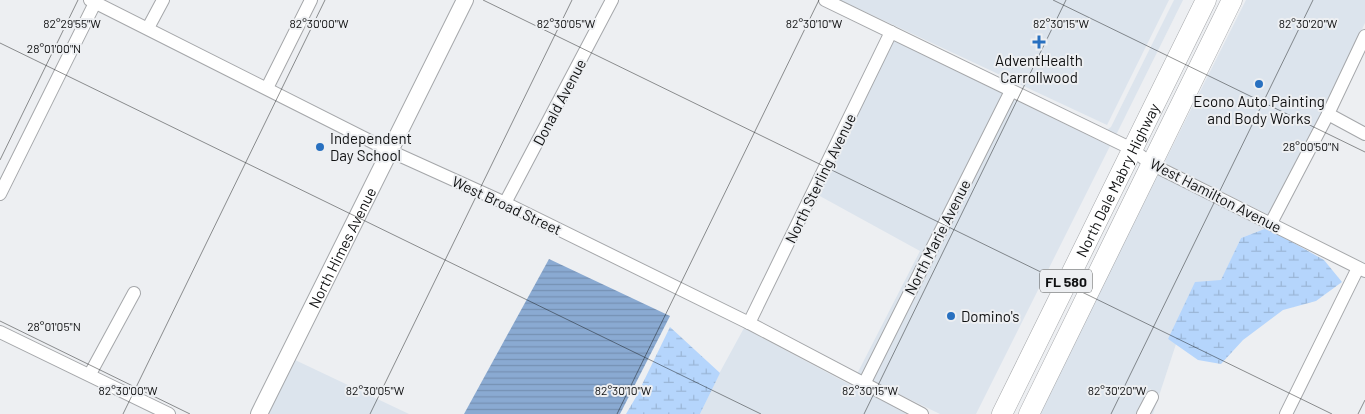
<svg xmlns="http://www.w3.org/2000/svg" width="1365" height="414" font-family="Barlow,sans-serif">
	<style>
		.built { fill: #dce4ed }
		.wetland { fill: url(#wetland-marsh) }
		.water { fill: url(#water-rules) }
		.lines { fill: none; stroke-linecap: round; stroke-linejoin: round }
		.minor-casing { stroke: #a5a7aa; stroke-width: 14 }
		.tertiary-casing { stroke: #a5a7aa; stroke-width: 18 }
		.primary-casing { stroke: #a5a7aa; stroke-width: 21 }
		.minor { stroke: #fff; stroke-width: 12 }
		.tertiary { stroke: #fff; stroke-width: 16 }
		.primary { stroke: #fff; stroke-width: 20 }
		.ticks { fill: none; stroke: #101112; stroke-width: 1; stroke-opacity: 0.45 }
		.poi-dot { fill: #2870c0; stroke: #edeff2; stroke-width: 2 }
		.labels { text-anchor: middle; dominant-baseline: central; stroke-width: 4; stroke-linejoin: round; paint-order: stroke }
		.shield { fill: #edeff2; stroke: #525455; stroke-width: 1 }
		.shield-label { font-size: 14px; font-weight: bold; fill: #101112 }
		.poi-label { font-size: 15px; fill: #101112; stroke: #edeff2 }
		.street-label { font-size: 15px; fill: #101112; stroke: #edeff2 }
		.ticks-label { font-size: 12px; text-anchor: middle; fill: #101112; stroke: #edeff2; stroke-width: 4; stroke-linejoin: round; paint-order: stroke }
	</style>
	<defs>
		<pattern id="wetland-marsh" width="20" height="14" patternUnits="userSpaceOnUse" patternTransform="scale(1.25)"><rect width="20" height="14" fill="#b5d5fc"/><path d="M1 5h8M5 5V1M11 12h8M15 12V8" fill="none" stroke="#9bb6d7"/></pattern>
		<pattern id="water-rules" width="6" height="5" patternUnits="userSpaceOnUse" patternTransform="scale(1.25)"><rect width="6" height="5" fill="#8aaad2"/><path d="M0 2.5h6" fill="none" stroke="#7691b3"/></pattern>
	</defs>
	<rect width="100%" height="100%" fill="#edeff2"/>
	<g class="built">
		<path d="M840,0H1169L1107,125Z"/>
		<path d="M1174,0H1183L1116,135L1107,130L1111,127Z"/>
		<path d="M1246,0H1365V23L1323,112L1269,215L1164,163Z"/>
		<path d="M893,40L1003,94L862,376L857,374L920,251L818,195Z"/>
		<path d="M1013,99L1110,146L976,414H940L872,381Z"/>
		<path d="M1158,175L1267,228L1241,238L1221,281L1168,339L1176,344L1153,414H1150L1159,394L1150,389L1137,414H1038Z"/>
		<path d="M744,328L856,388L911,414H700L720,372Z"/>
		<path d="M293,359L409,414H265Z"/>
	</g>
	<g class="wetland">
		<path d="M1267,228L1324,260L1342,282L1316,301L1283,310L1243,340L1221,364L1198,360L1168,339L1195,282L1221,280L1241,238Z"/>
		<path d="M670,327L720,373L700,414H626L636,397Z"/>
	</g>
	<path class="water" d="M549,259L670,316L620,414H464Z"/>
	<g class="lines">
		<g class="minor-casing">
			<g id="minor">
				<path d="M90,0L390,151L505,203L749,323L922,414"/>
				<path d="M825,0L1132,149L1151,164L1365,271"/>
				<path d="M148,28L163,0"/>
				<path d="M267,88L311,0"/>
				<path d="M1328,114L1365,134"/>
				<path d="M0,194L95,3"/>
				<path d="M505,203L612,0"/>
				<path d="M1271,223L1328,114L1365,36"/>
				<path d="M749,323L891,32"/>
				<path d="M0,332L169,414"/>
				<path d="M90,374L134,293"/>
				<path d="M864,384L1011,91"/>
				<path d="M1143,414L1152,397"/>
				<path d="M1286,414L1358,268"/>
			</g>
		</g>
		<g class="tertiary-casing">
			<g id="tertiary">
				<path id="s1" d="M259,414L465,0"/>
			</g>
		</g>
		<g class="primary-casing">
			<g id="primary">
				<path id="s2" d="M1002,414L1206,0"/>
				<path d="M1029,414L1232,0"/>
			</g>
		</g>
		<use href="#minor" class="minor"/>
		<use href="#tertiary" class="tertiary"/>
		<use href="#primary" class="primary"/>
	</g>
	<path class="ticks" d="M483,0L1332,414M1053,0L1365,152M0,43L761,414M0,160L78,0M0,321L190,414M123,414L325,0M370,414L572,0M617,414L819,0M864,414L1066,0M1111,414L1313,0M1358,414L1365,400"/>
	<g class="poi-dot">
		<path d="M1036.5 34.5h5v5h5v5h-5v5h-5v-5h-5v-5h5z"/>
		<circle cx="1259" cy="84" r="5"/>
		<circle cx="320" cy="147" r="5"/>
		<circle cx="951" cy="316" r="5"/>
	</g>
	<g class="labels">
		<rect class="shield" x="1040" y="269.5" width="52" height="23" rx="4"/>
		<g class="shield-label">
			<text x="1066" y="281">FL 580</text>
		</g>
		<g class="poi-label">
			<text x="1039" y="60">AdventHealth<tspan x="1039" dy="17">Carrollwood</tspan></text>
			<text x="1259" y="101">Econo Auto Painting<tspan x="1259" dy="17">and Body Works</tspan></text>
			<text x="330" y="138" text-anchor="start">Independent<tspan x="330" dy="17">Day School</tspan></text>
			<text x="961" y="316" text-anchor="start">Domino's</text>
		</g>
		<g class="street-label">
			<text transform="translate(559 102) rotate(-62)">Donald Avenue</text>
			<text transform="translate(820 178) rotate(-64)">North Sterling Avenue</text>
			<text stroke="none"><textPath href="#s2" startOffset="261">North Dale Mabry Highway</textPath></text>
			<text transform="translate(1216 195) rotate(27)">West Hamilton Avenue</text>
			<text transform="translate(507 205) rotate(25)">West Broad Street</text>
			<text transform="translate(937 237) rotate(-63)">North Marie Avenue</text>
			<text stroke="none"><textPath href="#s1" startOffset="186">North Himes Avenue</textPath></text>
		</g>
	</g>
	<g class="ticks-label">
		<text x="72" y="28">82°29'55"W</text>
		<text x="319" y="28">82°30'00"W</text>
		<text x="566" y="28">82°30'05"W</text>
		<text x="814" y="28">82°30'10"W</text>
		<text x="1061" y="28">82°30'15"W</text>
		<text x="1308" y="28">82°30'20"W</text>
		<text x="54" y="53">28°01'00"N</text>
		<text x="1311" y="151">28°00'50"N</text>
		<text x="54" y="331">28°01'05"N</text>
		<text x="128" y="395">82°30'00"W</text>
		<text x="375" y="395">82°30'05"W</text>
		<text x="623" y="395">82°30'10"W</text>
		<text x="870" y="395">82°30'15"W</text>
		<text x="1117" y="395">82°30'20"W</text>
	</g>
</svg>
